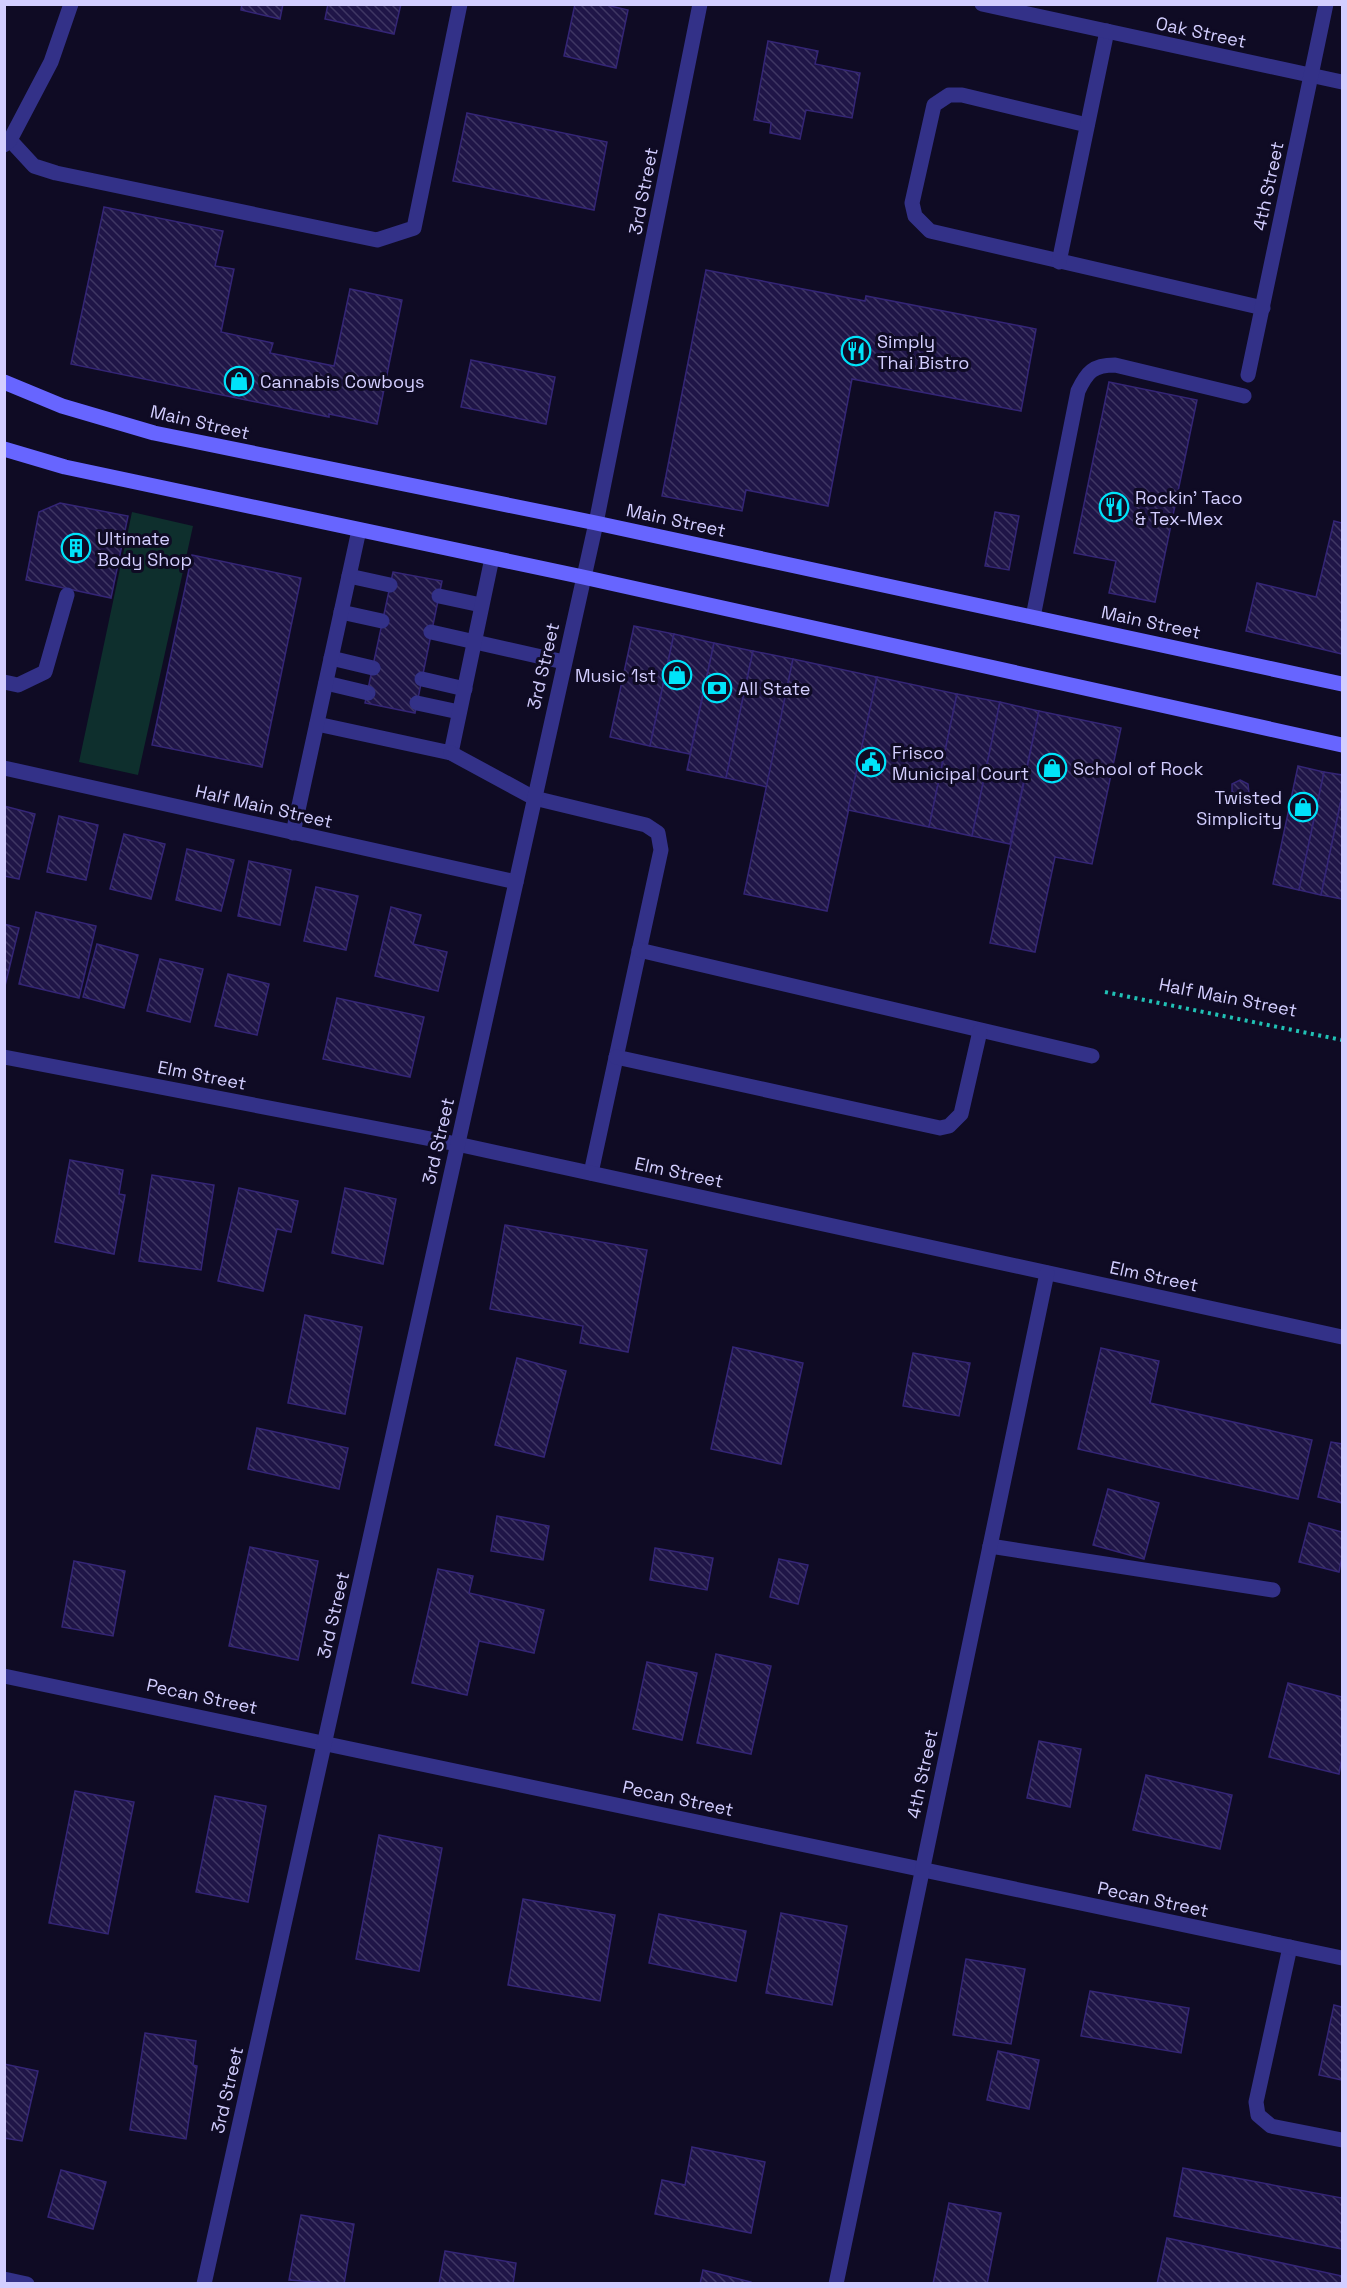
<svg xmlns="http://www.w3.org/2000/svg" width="1347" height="2288" font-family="'Space Grotesk',sans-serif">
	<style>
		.grass { fill: #0e2f2d }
		.building { fill: url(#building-back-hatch); stroke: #342576; stroke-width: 1.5 }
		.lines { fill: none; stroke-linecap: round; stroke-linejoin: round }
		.path { stroke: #21c1b5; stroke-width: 4; stroke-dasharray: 3 4.5; stroke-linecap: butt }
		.lane { stroke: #333188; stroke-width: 15 }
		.street { stroke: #333188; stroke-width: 15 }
		.secondary { stroke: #6765ff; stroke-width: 15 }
		.labels { text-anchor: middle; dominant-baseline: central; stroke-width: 6; stroke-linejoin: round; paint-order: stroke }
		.street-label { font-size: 18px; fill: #d3ceff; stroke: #0f0b24 }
		.poi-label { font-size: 18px; fill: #d3ceff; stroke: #0f0b24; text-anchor: start }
	</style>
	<defs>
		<pattern id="building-back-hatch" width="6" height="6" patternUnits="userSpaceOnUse" patternTransform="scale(1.5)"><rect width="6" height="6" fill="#1f1547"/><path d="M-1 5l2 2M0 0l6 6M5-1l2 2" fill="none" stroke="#3f3663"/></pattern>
	</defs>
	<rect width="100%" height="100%" fill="#0f0b24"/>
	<path class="grass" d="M132,512L193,526L138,775L79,762Z"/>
	<g class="building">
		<path d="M242,4H283L280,19L241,10Z"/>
		<path d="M328,4H401L394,34L325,19Z"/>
		<path d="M575,4H602L628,10L616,68L564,56Z"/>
		<path d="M768,41L818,51L815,64L860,73L852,118L806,110L800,139L770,133L771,123L754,120Z"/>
		<path d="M467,113L607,142L594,210L453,181Z"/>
		<path d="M104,207L223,231L215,266L234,269L221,332L273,343L270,353L334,366L350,289L402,300L377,424L329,414V417L71,364Z"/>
		<path d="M706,270L865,301L866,296L1036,329L1021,411L852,379L828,506L746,490L742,511L662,496Z"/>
		<path d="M471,360L555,377L546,424L461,407Z"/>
		<path d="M1109,382L1197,400L1155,602L1109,593L1116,561L1074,553Z"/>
		<path d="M60,503L128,516L111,598L26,580L39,512Z"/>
		<path d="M995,512L1019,516L1009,570L985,566Z"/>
		<path d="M1334,521L1342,523V654L1246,631L1257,583L1316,597Z"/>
		<path d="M192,555L301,578L262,767L152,745Z"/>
		<path d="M393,572L442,581L415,713L365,703Z"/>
		<path d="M634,626L674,634L650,746L610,737Z"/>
		<path d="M674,634L714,643L690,754L650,746Z"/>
		<path d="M714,643L753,651L726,778L687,770Z"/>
		<path d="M753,651L793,659L767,787L726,778Z"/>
		<path d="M793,659L877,677L827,911L744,894Z"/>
		<path d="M877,677L957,694L929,827L848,810Z"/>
		<path d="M957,694L1000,702L972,836L929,827Z"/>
		<path d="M1000,702L1039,711L1010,844L972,836Z"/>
		<path d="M1039,711L1121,728L1092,864L1055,857L1035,952L990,943Z"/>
		<path d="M1298,766L1324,772L1299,890L1273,884Z"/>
		<path d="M1324,772L1342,775V796L1321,895L1299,890Z"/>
		<path d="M1240,780L1248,784L1249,793L1241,800L1232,793V784Z"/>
		<path d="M1342,796V899L1321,895Z"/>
		<path d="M4,806L35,814L19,879L4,876Z"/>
		<path d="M59,816L98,825L86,880L47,872Z"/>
		<path d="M124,834L165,844L151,899L110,889Z"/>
		<path d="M187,849L234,860L221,911L176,900Z"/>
		<path d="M249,861L291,870L280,925L238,916Z"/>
		<path d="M316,887L358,896L346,950L304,941Z"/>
		<path d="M391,907L421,915L413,944L447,952L438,991L375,976Z"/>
		<path d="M36,912L96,926L79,998L19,984Z"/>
		<path d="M4,924L19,928L4,990Z"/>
		<path d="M97,944L138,955L124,1008L83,997Z"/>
		<path d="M160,959L203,969L190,1022L147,1011Z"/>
		<path d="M228,974L269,984L257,1035L215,1026Z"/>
		<path d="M337,998L424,1017L410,1077L323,1059Z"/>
		<path d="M70,1160L123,1170L119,1194L125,1195L114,1254L55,1242Z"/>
		<path d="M152,1175L214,1185L201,1270L139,1261Z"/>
		<path d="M239,1188L298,1201L291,1232L277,1229L263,1291L218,1281Z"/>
		<path d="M345,1188L396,1199L383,1264L332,1253Z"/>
		<path d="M505,1225L647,1250L628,1352L580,1343L583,1326L490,1309Z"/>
		<path d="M305,1315L362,1327L345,1414L288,1403Z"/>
		<path d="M733,1347L803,1363L781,1464L711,1449Z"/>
		<path d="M1101,1348L1159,1361L1150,1403L1312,1440L1298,1499L1078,1449Z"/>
		<path d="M913,1353L970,1363L959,1416L903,1406Z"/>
		<path d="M517,1358L566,1371L544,1457L495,1445Z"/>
		<path d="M257,1428L348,1448L339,1489L248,1469Z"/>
		<path d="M1331,1442L1342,1444V1503L1318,1497Z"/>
		<path d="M1108,1489L1159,1503L1144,1559L1093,1545Z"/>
		<path d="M497,1516L549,1526L543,1560L491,1551Z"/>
		<path d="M1309,1523L1342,1532V1557L1339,1572L1299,1562Z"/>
		<path d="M250,1547L318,1561L298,1660L229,1646Z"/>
		<path d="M655,1548L713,1558L707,1590L650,1580Z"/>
		<path d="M779,1559L808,1565L798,1604L770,1597Z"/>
		<path d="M74,1561L125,1571L113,1636L62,1627Z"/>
		<path d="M438,1569L473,1576L469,1593L544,1610L534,1653L479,1641L467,1695L412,1683Z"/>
		<path d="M716,1654L771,1666L751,1754L697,1743Z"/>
		<path d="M647,1662L697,1673L682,1740L633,1729Z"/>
		<path d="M1288,1683L1342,1697V1758L1339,1774L1269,1757Z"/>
		<path d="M1039,1741L1081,1749L1070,1807L1027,1798Z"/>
		<path d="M1146,1775L1232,1795L1220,1849L1133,1830Z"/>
		<path d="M75,1791L134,1802L108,1934L49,1923Z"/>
		<path d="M215,1796L266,1806L248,1902L196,1892Z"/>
		<path d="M379,1835L442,1848L419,1971L356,1959Z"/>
		<path d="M523,1899L615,1915L600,2001L508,1985Z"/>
		<path d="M781,1913L847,1926L832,2005L766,1993Z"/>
		<path d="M659,1914L746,1931L736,1981L649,1963Z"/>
		<path d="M966,1959L1025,1969L1011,2044L953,2035Z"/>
		<path d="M1090,1991L1189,2008L1181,2053L1081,2036Z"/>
		<path d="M1334,2005L1342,2007V2080L1319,2075Z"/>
		<path d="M145,2033L196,2041L193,2065L197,2066L186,2139L130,2130Z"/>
		<path d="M998,2051L1039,2060L1029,2109L987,2100Z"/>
		<path d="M4,2064L38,2071L22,2141L4,2138Z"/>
		<path d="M692,2147L765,2162L751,2233L655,2214L662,2180L685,2185Z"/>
		<path d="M1183,2168L1342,2198V2249L1174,2216Z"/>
		<path d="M61,2170L106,2182L93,2229L48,2217Z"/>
		<path d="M949,2203L1001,2213L987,2284H933Z"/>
		<path d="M301,2215L354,2224L344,2284L289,2280Z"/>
		<path d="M1167,2238L1342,2276V2284H1157Z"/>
		<path d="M445,2251L516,2263L513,2284H439Z"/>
		<path d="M703,2270L751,2282V2284H700Z"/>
	</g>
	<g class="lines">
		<path class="path" d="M1105,992L1342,1040"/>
		<g class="lane">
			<path d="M1087,125L962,95H949L934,105L912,203L915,216L930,231L1263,308"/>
			<path d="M10,140L34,166L56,173L377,240L414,228L460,4"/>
			<path d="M1059,262L1107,31"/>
			<path d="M349,576L390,585"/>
			<path d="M439,596L481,605"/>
			<path d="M341,612L382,621"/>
			<path d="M1033,617L1078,391C1087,372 1093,365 1115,365L1244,396"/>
			<path d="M431,632L564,662"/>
			<path d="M331,658L373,668"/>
			<path d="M422,679L465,689"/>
			<path d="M4,682L18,685L45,672L67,595"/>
			<path d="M326,683L368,693"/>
			<path d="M417,703L459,712"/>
			<path d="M317,724L451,753L492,558"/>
			<path d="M451,753L534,798L646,825L658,833L661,850L591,1173"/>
			<path d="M293,833L359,530"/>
			<path d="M639,950L1092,1056"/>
			<path d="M616,1057L940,1128L949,1126L961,1114L980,1031"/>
			<path d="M990,1546L1273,1590"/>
			<path d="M1290,1947L1256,2102L1258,2115L1271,2126L1342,2140"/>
		</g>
		<g class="street">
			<path d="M982,4L1342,82"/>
			<path d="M4,145L10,140L51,62L71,4"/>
			<path d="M1248,375L1326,4"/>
			<path d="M4,768L516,882"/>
			<path d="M4,1057L457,1144L1342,1337"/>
			<path d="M4,1676L1342,1958"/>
			<path d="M4,2279L27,2284"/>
			<path d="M204,2284L596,523L700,4"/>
			<path d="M836,2284L1047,1273"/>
		</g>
		<g class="secondary">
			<path d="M4,382L62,406L154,433L596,523L1342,684"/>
			<path d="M4,449L65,467L583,577L1342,745"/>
		</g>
	</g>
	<defs>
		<g id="restaurant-ring" transform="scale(1.5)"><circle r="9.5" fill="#0f0b24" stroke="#00e3f9" stroke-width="1.5"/><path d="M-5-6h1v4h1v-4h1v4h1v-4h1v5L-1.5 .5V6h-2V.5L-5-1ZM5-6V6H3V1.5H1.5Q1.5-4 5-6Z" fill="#00e3f9"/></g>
		<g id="shop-ring" transform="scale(1.5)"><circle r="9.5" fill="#0f0b24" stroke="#00e3f9" stroke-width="1.5"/><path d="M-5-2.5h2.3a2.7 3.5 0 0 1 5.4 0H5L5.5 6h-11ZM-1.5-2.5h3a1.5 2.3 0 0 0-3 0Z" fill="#00e3f9"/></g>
		<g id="building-ring" transform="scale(1.5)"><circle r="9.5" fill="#0f0b24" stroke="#00e3f9" stroke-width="1.5"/><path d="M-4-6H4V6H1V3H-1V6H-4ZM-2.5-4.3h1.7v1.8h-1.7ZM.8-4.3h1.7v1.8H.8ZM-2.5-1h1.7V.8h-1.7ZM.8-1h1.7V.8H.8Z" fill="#00e3f9"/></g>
		<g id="bank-ring" transform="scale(1.5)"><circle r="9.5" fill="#0f0b24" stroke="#00e3f9" stroke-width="1.5"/><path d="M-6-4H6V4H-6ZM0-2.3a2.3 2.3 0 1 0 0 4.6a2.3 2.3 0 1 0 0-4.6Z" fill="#00e3f9"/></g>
		<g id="civic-ring" transform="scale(1.5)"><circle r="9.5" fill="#0f0b24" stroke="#00e3f9" stroke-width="1.5"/><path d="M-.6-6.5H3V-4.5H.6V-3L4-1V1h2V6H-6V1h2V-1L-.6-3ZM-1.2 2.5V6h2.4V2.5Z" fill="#00e3f9"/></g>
	</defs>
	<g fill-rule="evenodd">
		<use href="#restaurant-ring" x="856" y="351"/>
		<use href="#shop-ring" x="239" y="381"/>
		<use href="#restaurant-ring" x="1114" y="507"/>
		<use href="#building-ring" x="76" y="548"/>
		<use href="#shop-ring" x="677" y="675"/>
		<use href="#bank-ring" x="717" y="688"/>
		<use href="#civic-ring" x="871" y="762"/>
		<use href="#shop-ring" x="1052" y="768"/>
		<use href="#shop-ring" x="1303" y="807"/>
	</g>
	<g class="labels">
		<g class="street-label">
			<text transform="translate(1201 32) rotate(12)">Oak Street</text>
			<text transform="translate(1268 186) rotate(-78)">4th Street</text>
			<text transform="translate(643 191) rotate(-79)">3rd Street</text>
			<text transform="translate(200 422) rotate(13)">Main Street</text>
			<text transform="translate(676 520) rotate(12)">Main Street</text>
			<text transform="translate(1151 622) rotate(12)">Main Street</text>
			<text transform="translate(543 666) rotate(-77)">3rd Street</text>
			<text transform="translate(264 806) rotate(13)">Half Main Street</text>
			<text transform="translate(1228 997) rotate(11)">Half Main Street</text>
			<text transform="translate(202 1075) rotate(11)">Elm Street</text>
			<text transform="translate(438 1141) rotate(-77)">3rd Street</text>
			<text transform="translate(679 1172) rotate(12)">Elm Street</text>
			<text transform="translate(1154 1276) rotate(12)">Elm Street</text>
			<text transform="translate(333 1615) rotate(-77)">3rd Street</text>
			<text transform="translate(202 1696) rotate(12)">Pecan Street</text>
			<text transform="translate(922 1774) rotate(-78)">4th Street</text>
			<text transform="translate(678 1798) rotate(12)">Pecan Street</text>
			<text transform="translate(1153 1899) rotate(12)">Pecan Street</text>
			<text transform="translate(227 2090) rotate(-77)">3rd Street</text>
		</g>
		<g class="poi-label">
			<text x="877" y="341">Simply<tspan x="877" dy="21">Thai Bistro</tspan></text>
			<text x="260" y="381">Cannabis Cowboys</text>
			<text x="1135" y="497">Rockin' Taco<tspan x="1135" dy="21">&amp; Tex-Mex</tspan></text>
			<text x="97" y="538">Ultimate<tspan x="97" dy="21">Body Shop</tspan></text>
			<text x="656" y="675" text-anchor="end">Music 1st</text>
			<text x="738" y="688">All State</text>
			<text x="892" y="752">Frisco<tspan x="892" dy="21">Municipal Court</tspan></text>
			<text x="1073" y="768">School of Rock</text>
			<text x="1282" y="797" text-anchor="end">Twisted<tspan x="1282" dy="21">Simplicity</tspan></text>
		</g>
	</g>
	<rect width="1347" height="2288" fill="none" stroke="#d3ceff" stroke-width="12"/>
</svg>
